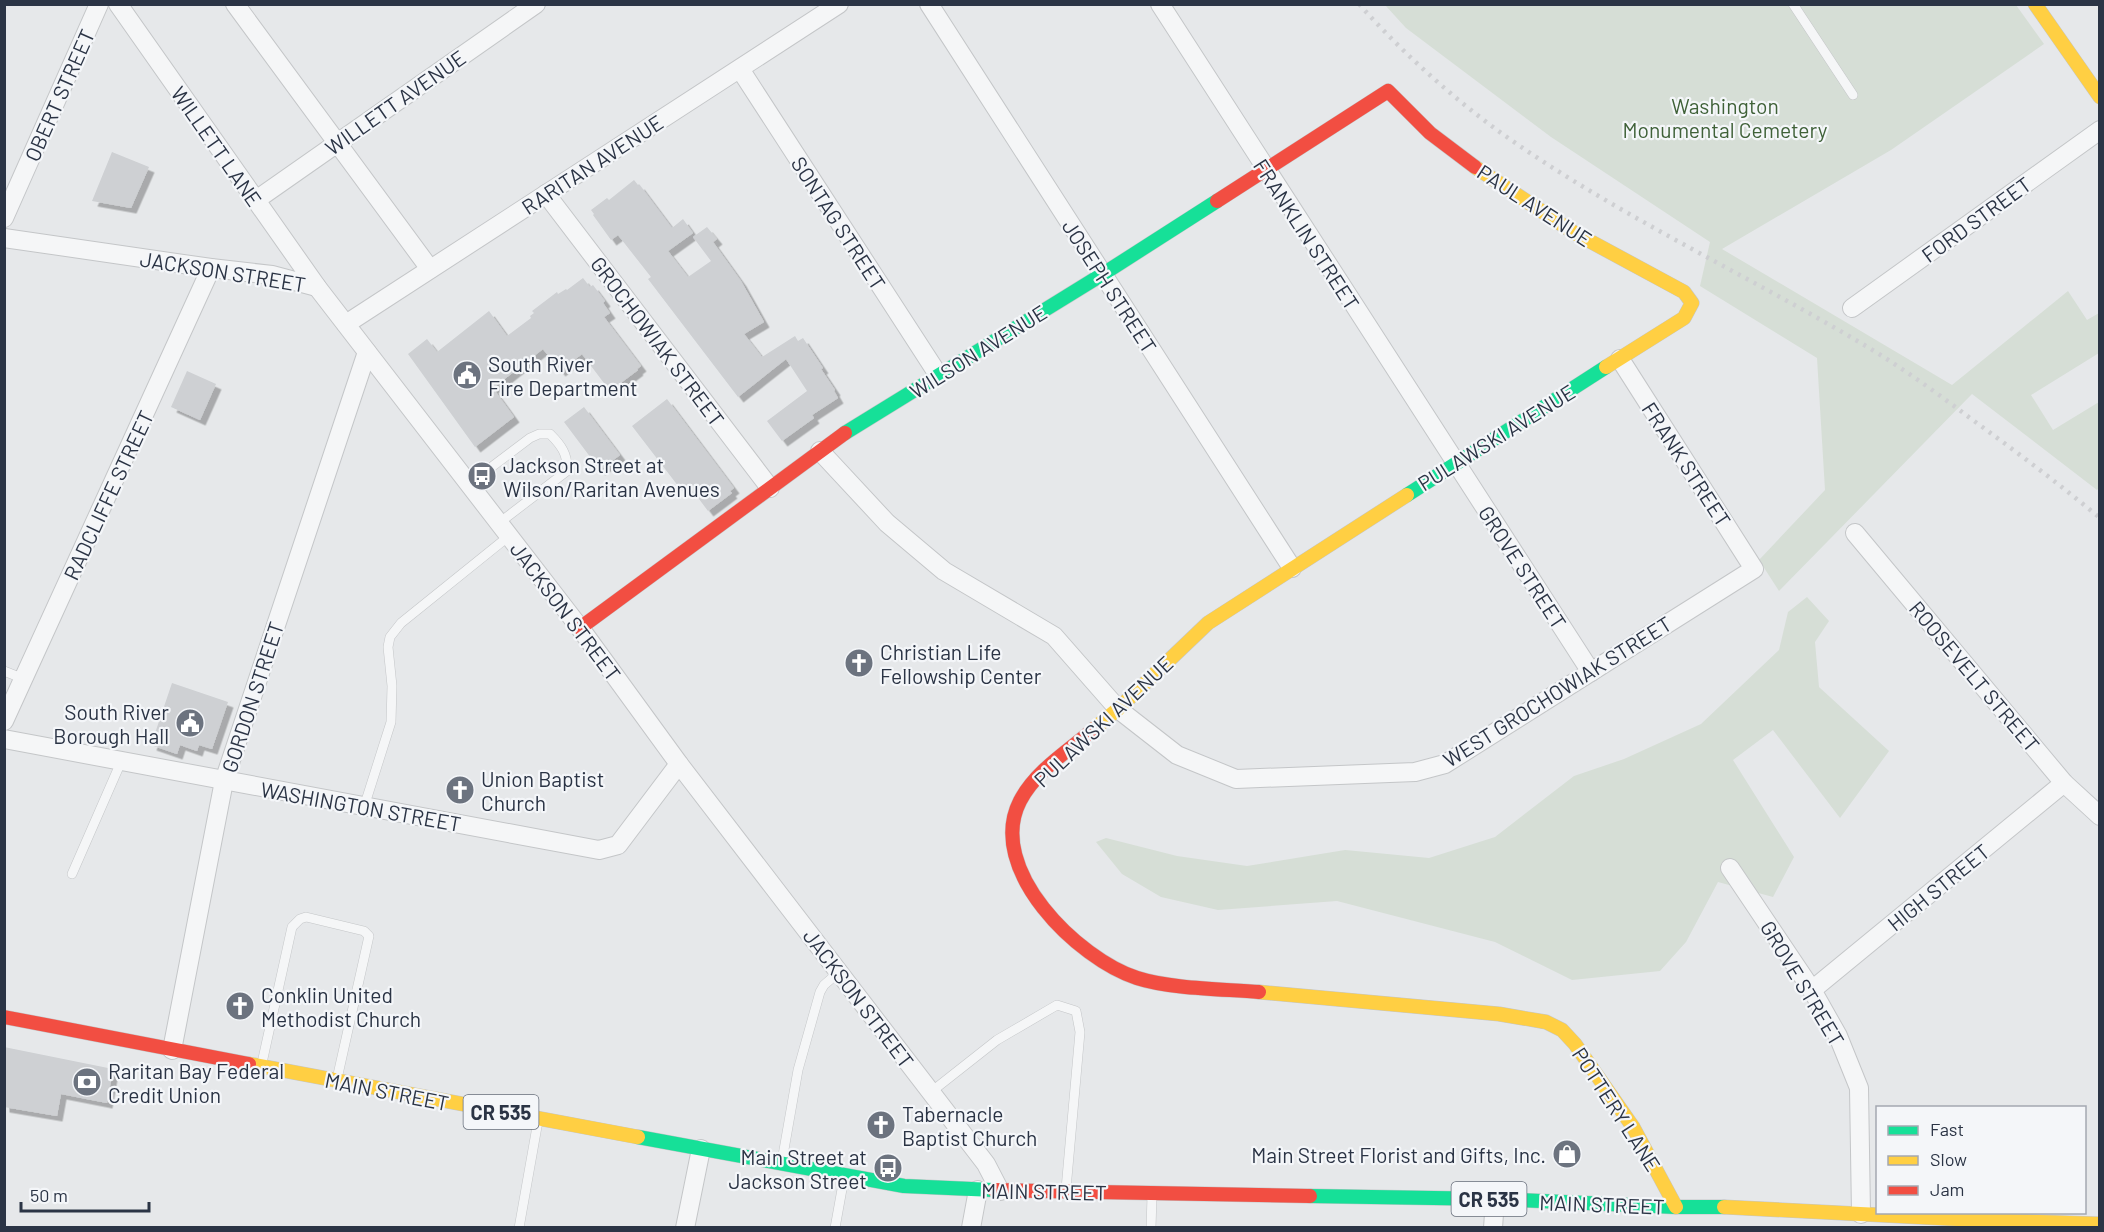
<svg xmlns="http://www.w3.org/2000/svg" width="2104" height="1232" font-family="Barlow,sans-serif">
	<style>
		.green { fill: #d6ded6 }
		.building { fill: #ced0d3; filter: url(#shadow) }
		.lines { fill: none; stroke-linecap: round; stroke-linejoin: round }
		.lane-casing { stroke: #c4c6c8; stroke-width: 10 }
		.street-casing { stroke: #c4c6c8; stroke-width: 20 }
		.fast-casing { stroke: #c4c6c8; stroke-width: 15 }
		.slow-casing { stroke: #c4c6c8; stroke-width: 15 }
		.jam-casing { stroke: #c4c6c8; stroke-width: 15 }
		.lane { stroke: #f5f6f7; stroke-width: 9 }
		.street { stroke: #f5f6f7; stroke-width: 18 }
		.fast { stroke: #16e098; stroke-width: 14 }
		.slow { stroke: #ffcf43; stroke-width: 14 }
		.jam { stroke: #f24e42; stroke-width: 14 }
		.rail { stroke: #cecfd2; stroke-width: 4.5; stroke-dasharray: 3 6; stroke-linecap: butt }
		.labels { text-anchor: middle; dominant-baseline: central; stroke-width: 4.5; stroke-linejoin: round; paint-order: stroke }
		.shield { fill: #f4f6f9; stroke: #676e7b; stroke-width: 1.5 }
		.shield-label { font-size: 20px; font-weight: bold; fill: #2b3445 }
		.street-label { font-size: 21px; fill: #2b3445; stroke: #f4f6f9 }
		.park-label { font-size: 21px; fill: #3f6138; stroke: #f4f6f9 }
		.poi-label { font-size: 21px; fill: #2b3445; stroke: #f4f6f9; text-anchor: start }
	</style>
	<defs>
		<filter id="shadow"><feDropShadow dx="5.5" dy="5.5" stdDeviation="0" flood-color="#0004"/></filter>
	</defs>
	<rect width="100%" height="100%" fill="#e6e8ea"/>
	<g class="green">
		<path d="M1385,5H2016L2044,44L1891,150L1722,249L1952,385L2068,291L2087,320L2099,313V353L2031,395L2053,430L2099,402V488L2097,490L1972,394L1779,591L1759,560L1825,490L1817,358L1700,286L1710,242L1551,137L1406,28Z"/>
		<path d="M1807,597L1829,621L1815,642L1819,687L1889,751L1840,818L1773,730L1733,760L1794,857L1773,897L1718,882L1686,942L1660,971L1572,980L1495,942L1337,901L1218,910L1161,897L1122,874L1096,842L1106,838L1177,856L1247,866L1345,850L1429,858L1495,837L1574,776L1624,759L1701,724L1779,650L1788,612Z"/>
	</g>
	<g class="building">
		<path d="M112,152L149,167L131,208L92,201Z"/>
		<path d="M634,180L638,185L639,184L672,228L683,219L693,233L668,251L688,277L711,261L693,237L707,227L717,239L713,242L741,281L764,322L744,334L762,357L795,336L798,341L803,338L823,368L821,369L835,390L834,391L838,398L812,415L814,418L782,441L767,421L807,391L786,359L738,397L648,279L651,277L618,235L611,240L593,215L594,214L591,210L607,198L609,200Z"/>
		<path d="M583,278L590,287L593,285L605,301L603,303L610,313L604,317L641,366L637,369L638,370L610,391L582,354L560,371L543,349L493,388L514,417L475,447L408,354L427,339L437,352L489,311L507,336L531,318L530,316L534,313L532,311L557,292L558,294L566,289L567,290Z"/>
		<path d="M187,371L216,384L200,420L171,407Z"/>
		<path d="M667,399L734,488L730,491L732,493L708,511L690,487L682,491L632,426Z"/>
		<path d="M584,407L620,455L600,470L564,422Z"/>
		<path d="M172,683L228,702L212,749L199,745L197,751L180,745L177,754L151,745Z"/>
		<path d="M4,1047L113,1069L107,1103L61,1094L57,1116L4,1107Z"/>
	</g>
	<g class="lines">
		<g class="lane-casing">
			<g id="lane">
				<path d="M1793,4L1853,95"/>
				<path d="M469,484L530,438L539,434H550C561,445 568,454 567,471L499,523"/>
				<path d="M4,671L24,679"/>
				<path d="M364,807L391,722L392,686L388,647L390,637L401,623L509,536"/>
				<path d="M72,874L121,762"/>
				<path d="M262,1063L292,927L300,919L306,917L364,931L369,936L337,1079"/>
				<path d="M931,1092L997,1040L1057,1005L1076,1011L1080,1032L1066,1189"/>
				<path d="M782,1161L798,1070L820,992L824,985L839,972"/>
				<path d="M519,1228L538,1121"/>
				<path d="M835,1228L844,1178"/>
				<path d="M1151,1228L1152,1196"/>
			</g>
		</g>
		<g class="street-casing">
			<g id="street">
				<path d="M118,4L317,287L580,628L679,764L986,1164L1000,1191"/>
				<path d="M235,4L430,269"/>
				<path d="M929,4L1292,568"/>
				<path d="M1160,4L1591,672"/>
				<path d="M740,69L939,376"/>
				<path d="M546,194L770,488"/>
				<path d="M256,200L536,4"/>
				<path d="M4,218L99,4"/>
				<path d="M4,238L211,268L272,275L317,287"/>
				<path d="M1852,308L2100,130"/>
				<path d="M346,324L839,4"/>
				<path d="M820,451L887,523L944,571L1054,636L1118,709L1177,755L1236,779L1415,772L1445,764L1754,569L1620,359"/>
				<path d="M1855,533L2064,783L2100,816"/>
				<path d="M4,721L211,268"/>
				<path d="M4,739L599,850L618,845L679,764"/>
				<path d="M1730,868L1812,990L1838,1036L1859,1088L1861,1214"/>
				<path d="M1812,990L2064,783"/>
				<path d="M172,1050L224,781L367,352"/>
				<path d="M685,1228L701,1149"/>
				<path d="M971,1228L978,1190"/>
				<path d="M1493,1228L1495,1199"/>
			</g>
		</g>
		<g class="fast-casing">
			<g id="fast">
				<path d="M845,433L1103,274L1217,201"/>
				<path d="M1407,495L1606,367"/>
				<path d="M638,1137L904,1186L994,1190"/>
				<path d="M1310,1196L1495,1199L1676,1207H1724"/>
			</g>
		</g>
		<g class="slow-casing">
			<g id="slow">
				<path d="M2035,4L2100,97"/>
				<path d="M1475,167L1573,232L1684,292L1692,303L1684,318L1606,367"/>
				<path d="M1095,728L1118,709L1208,623L1407,495"/>
				<path d="M1259,992L1499,1014L1546,1022L1562,1030L1575,1044L1633,1127L1676,1207"/>
				<path d="M249,1064L638,1137"/>
				<path d="M1724,1207L1977,1220L2100,1224"/>
			</g>
		</g>
		<g class="jam-casing">
			<g id="jam">
				<path d="M1217,201L1388,91L1430,133L1475,167"/>
				<path d="M580,628L845,433"/>
				<path d="M1095,728C1070,750 1036,770 1020,801C985,869 1078,959 1137,978C1171,989 1223,989 1259,992"/>
				<path d="M4,1017L249,1064"/>
				<path d="M994,1190L1310,1196"/>
			</g>
		</g>
		<use href="#lane" class="lane"/>
		<use href="#street" class="street"/>
		<use href="#fast" class="fast"/>
		<use href="#slow" class="slow"/>
		<use href="#jam" class="jam"/>
		<path class="rail" d="M1359,4C1400,50 1447,93 1497,130C1608,210 1735,269 1854,339C1894,362 1933,390 1970,418C2014,450 2058,483 2100,518"/>
	</g>
	<defs>
		<g id="civic-disc" transform="scale(1.5)"><circle r="9.5" fill="#6c737f" stroke="#f4f6f9"/><path d="M-.6-6.5H3V-4.5H.6V-3L4-1V1h2V6H-6V1h2V-1L-.6-3ZM-1.2 2.5V6h2.4V2.5Z" fill="#fff"/></g>
		<g id="bus-disc" transform="scale(1.5)"><circle r="9.5" fill="#6c737f" stroke="#f4f6f9"/><path d="M-5-6H5V4H4V6H2V4H-2V6H-4V4H-5ZM-3.5-4V0h7V-4ZM-3.5 1.2v1.5H-2V1.2ZM2 1.2v1.5H3.5V1.2Z" fill="#fff"/></g>
		<g id="church-disc" transform="scale(1.5)"><circle r="9.5" fill="#6c737f" stroke="#f4f6f9"/><path d="M-1.2-6h2.4v3.5h3.3v2.4h-3.3V6h-2.4V-.1h-3.3v-2.4h3.3Z" fill="#fff"/></g>
		<g id="bank-disc" transform="scale(1.5)"><circle r="9.5" fill="#6c737f" stroke="#f4f6f9"/><path d="M-6-4H6V4H-6ZM0-2.3a2.3 2.3 0 1 0 0 4.6a2.3 2.3 0 1 0 0-4.6Z" fill="#fff"/></g>
		<g id="shop-disc" transform="scale(1.5)"><circle r="9.5" fill="#6c737f" stroke="#f4f6f9"/><path d="M-5-2.5h2.3a2.7 3.5 0 0 1 5.4 0H5L5.5 6h-11ZM-1.5-2.5h3a1.5 2.3 0 0 0-3 0Z" fill="#fff"/></g>
	</defs>
	<g fill-rule="evenodd">
		<use href="#civic-disc" x="467" y="375"/>
		<use href="#bus-disc" x="482" y="476"/>
		<use href="#church-disc" x="859" y="663"/>
		<use href="#civic-disc" x="190" y="723"/>
		<use href="#church-disc" x="460" y="790"/>
		<use href="#church-disc" x="240" y="1006"/>
		<use href="#bank-disc" x="87" y="1082"/>
		<use href="#church-disc" x="881" y="1125"/>
		<use href="#shop-disc" x="1567" y="1154"/>
		<use href="#bus-disc" x="888" y="1168"/>
	</g>
	<g class="labels">
		<g class="shield">
			<rect x="463.5" y="1095" width="75" height="34" rx="4.5"/>
			<rect x="1451.5" y="1182" width="75" height="34" rx="4.5"/>
		</g>
		<g class="shield-label">
			<text x="501" y="1112">CR 535</text>
			<text x="1489" y="1199">CR 535</text>
		</g>
		<g class="street-label">
			<text transform="translate(59 95) rotate(-66)">OBERT STREET</text>
			<text transform="translate(395 102) rotate(-35)">WILLETT AVENUE</text>
			<text transform="translate(217 146) rotate(55)">WILLETT LANE</text>
			<text transform="translate(592 164) rotate(-33)">RARITAN AVENUE</text>
			<text transform="translate(1535 205) rotate(33)">PAUL AVENUE</text>
			<text transform="translate(1976 219) rotate(-36)">FORD STREET</text>
			<text transform="translate(839 223) rotate(57)">SONTAG STREET</text>
			<text transform="translate(1307 234) rotate(57)">FRANKLIN STREET</text>
			<text transform="translate(223 271) rotate(9)">JACKSON STREET</text>
			<text transform="translate(1110 286) rotate(57)">JOSEPH STREET</text>
			<text transform="translate(658 341) rotate(53)">GROCHOWIAK STREET</text>
			<text transform="translate(978 351) rotate(-32)">WILSON AVENUE</text>
			<text transform="translate(1496 437) rotate(-32)">PULAWSKI AVENUE</text>
			<text transform="translate(1687 464) rotate(57)">FRANK STREET</text>
			<text transform="translate(108 495) rotate(-65)">RADCLIFFE STREET</text>
			<text transform="translate(1523 567) rotate(57)">GROVE STREET</text>
			<text transform="translate(566 611) rotate(53)">JACKSON STREET</text>
			<text transform="translate(1975 676) rotate(50)">ROOSEVELT STREET</text>
			<text transform="translate(1557 691) rotate(-32)">WEST GROCHOWIAK STREET</text>
			<text transform="translate(252 697) rotate(-72)">GORDON STREET</text>
			<text transform="translate(1103 721) rotate(-43)">PULAWSKI AVENUE</text>
			<text transform="translate(361 806) rotate(10)">WASHINGTON STREET</text>
			<text transform="translate(1938 887) rotate(-39)">HIGH STREET</text>
			<text transform="translate(1803 983) rotate(59)">GROVE STREET</text>
			<text transform="translate(859 998) rotate(53)">JACKSON STREET</text>
			<text transform="translate(387 1091) rotate(11)">MAIN STREET</text>
			<text transform="translate(1617 1109) rotate(57)">POTTERY LANE</text>
			<text transform="translate(1044 1191) rotate(1)">MAIN STREET</text>
			<text transform="translate(1602 1204) rotate(2)">MAIN STREET</text>
		</g>
		<g class="park-label">
			<text x="1725" y="105">Washington<tspan x="1725" dy="24">Monumental Cemetery</tspan></text>
		</g>
		<g class="poi-label">
			<text x="488" y="363">South River<tspan x="488" dy="24">Fire Department</tspan></text>
			<text x="503" y="464">Jackson Street at<tspan x="503" dy="24">Wilson/Raritan Avenues</tspan></text>
			<text x="880" y="651">Christian Life<tspan x="880" dy="24">Fellowship Center</tspan></text>
			<text x="169" y="711" text-anchor="end">South River<tspan x="169" dy="24">Borough Hall</tspan></text>
			<text x="481" y="778">Union Baptist<tspan x="481" dy="24">Church</tspan></text>
			<text x="261" y="994">Conklin United<tspan x="261" dy="24">Methodist Church</tspan></text>
			<text x="108" y="1070">Raritan Bay Federal<tspan x="108" dy="24">Credit Union</tspan></text>
			<text x="902" y="1113">Tabernacle<tspan x="902" dy="24">Baptist Church</tspan></text>
			<text x="1546" y="1154" text-anchor="end">Main Street Florist and Gifts, Inc.</text>
			<text x="867" y="1156" text-anchor="end">Main Street at<tspan x="867" dy="24">Jackson Street</tspan></text>
		</g>
	</g>
	<rect width="2104" height="1232" fill="none" stroke="#2b3445" stroke-width="12"/>
	<rect x="1876" y="1106" width="210" height="108" fill="#f4f6f9" stroke="#a4a8b1" stroke-width="1.5"/>
	<rect x="1888" y="1126" width="30" height="9" fill="#16e098" stroke="#a4a8b1" stroke-width="1.5"/>
	<text x="1930" y="1136" font-size="18" fill="#2b3445">Fast</text>
	<rect x="1888" y="1156" width="30" height="9" fill="#ffcf43" stroke="#a4a8b1" stroke-width="1.5"/>
	<text x="1930" y="1166" font-size="18" fill="#2b3445">Slow</text>
	<rect x="1888" y="1186" width="30" height="9" fill="#f24e42" stroke="#a4a8b1" stroke-width="1.5"/>
	<text x="1930" y="1196" font-size="18" fill="#2b3445">Jam</text>
	<path d="M21 1202v9h128v-9" fill="none" stroke="#2b3445" stroke-width="3"/>
	<text x="30" y="1202" font-size="18" fill="#2b3445" stroke="#f4f6f9" stroke-width="4.5" paint-order="stroke">50 m</text>
</svg>
